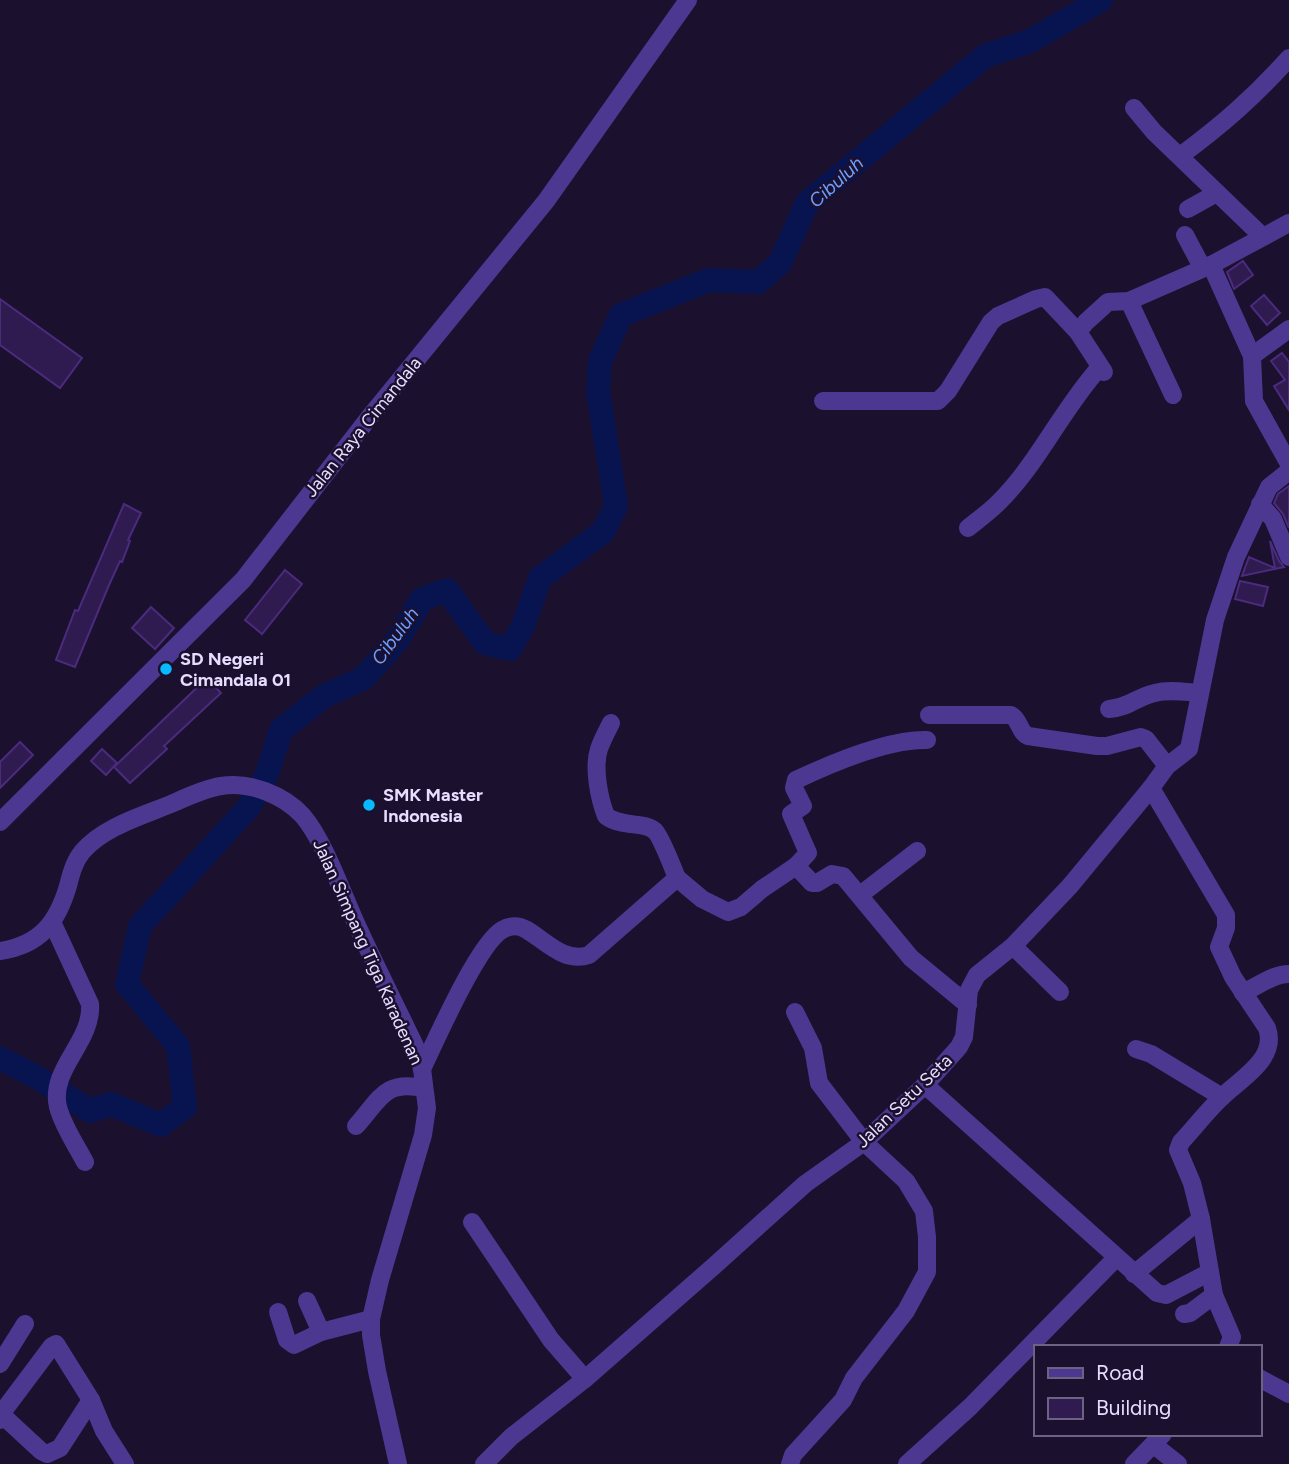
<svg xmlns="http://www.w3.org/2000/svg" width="1289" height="1464" font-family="Figtree,sans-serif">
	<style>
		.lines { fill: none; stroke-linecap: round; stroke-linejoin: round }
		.river { stroke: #07144f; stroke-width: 24 }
		.building { fill: #2f1b50; stroke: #4b2b7e; stroke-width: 2 }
		.minor { stroke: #4c3890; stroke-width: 18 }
		.poi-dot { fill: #09b9ff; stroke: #1b102e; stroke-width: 2.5 }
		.labels { text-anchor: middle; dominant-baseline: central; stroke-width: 5; stroke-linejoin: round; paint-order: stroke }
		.street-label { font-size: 18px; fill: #e7ddff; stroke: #1b102e }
		.poi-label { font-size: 18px; font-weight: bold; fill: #e7ddff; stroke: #1b102e; text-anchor: start }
		.water-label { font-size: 19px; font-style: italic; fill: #6b9fff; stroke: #1b102e }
	</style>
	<rect width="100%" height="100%" fill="#1b102e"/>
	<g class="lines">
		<path class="river" d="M0,1058L40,1079L90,1111L111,1104L161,1125L185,1107L178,1046L127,984L140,926L248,808L267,774L281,730L324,696L364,678L398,639L422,599L447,590L485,643L510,649L523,626L540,578L603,532L616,506L598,391L600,361L621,315L709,280L758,282L780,263L807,203L985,56L1030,41L1101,0"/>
	</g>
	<g class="building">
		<path d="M1243,261L1253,275L1234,289L1227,272Z"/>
		<path d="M1264,295L1280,313L1267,325L1251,306Z"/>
		<path d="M0,299L82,358L60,388L0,345Z"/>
		<path d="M1282,353L1289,362V410L1274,386L1285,380L1271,361Z"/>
		<path d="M1289,486V528L1283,514L1274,503L1278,494Z"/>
		<path d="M124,504L141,513L128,540L130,541L122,562L120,561L109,585L75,667L56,660L75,610L78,611Z"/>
		<path d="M1270,541L1279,561L1284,567L1242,576L1249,557L1275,568Z"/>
		<path d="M285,570L302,584L262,634L245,620Z"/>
		<path d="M1240,581L1268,587L1263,606L1235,599Z"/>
		<path d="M151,607L174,628L155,649L132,628Z"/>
		<path d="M207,678L221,693L164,746L167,749L130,783L114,767Z"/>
		<path d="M20,742L33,755L0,788V762Z"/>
		<path d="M102,749L117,763L106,775L91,761Z"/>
	</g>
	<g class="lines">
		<g class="minor">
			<path d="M1134,108L1154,132L1262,236"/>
			<path d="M1180,156C1222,125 1254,97 1289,58"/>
			<path d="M1188,209L1215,194"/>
			<path d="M1289,223L1211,265L1252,356L1254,401L1289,464"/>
			<path d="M1185,235L1202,267"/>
			<path d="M1129,301L1173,395"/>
			<path d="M1078,332L1104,372"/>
			<path d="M1252,356L1289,329"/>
			<path d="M823,401H938L948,391L991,322L998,316L1036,299L1045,297L1078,332L1086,322L1108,302L1129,301L1211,265"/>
			<path d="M1260,504L1273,519L1289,557"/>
			<path d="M968,528C978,520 989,512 998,503C1038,464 1062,409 1100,367"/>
			<path d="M1109,709C1131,707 1136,697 1155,693C1169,689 1185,692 1200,693"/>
			<path d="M929,715H1011C1020,720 1019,732 1028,736L1097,746H1107L1141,737L1146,739L1167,766"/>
			<path d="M611,723C607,731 602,740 599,749C593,767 599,798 606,816C622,828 644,821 655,831C661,837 673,868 677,878"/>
			<path d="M1151,788L1226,915V928L1219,947L1233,977L1267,1028C1278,1059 1240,1079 1222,1097C1207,1111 1195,1127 1181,1142L1178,1150L1192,1183L1201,1219L1214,1295L1232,1337L1228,1347"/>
			<path d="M0,822L243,580L368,419L546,201L688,0"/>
			<path d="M796,866L808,853L791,814L803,806L794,788L796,780C832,763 888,739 927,740"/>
			<path d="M860,895L917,851"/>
			<path d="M53,924L90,1004C93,1042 49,1069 58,1107C63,1126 76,1145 85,1162"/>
			<path d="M1013,946L1060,992"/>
			<path d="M0,951C40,945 57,923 68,886C71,874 74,862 82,852C103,827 142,816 171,804C187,797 203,789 221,786C249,781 284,795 303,816C324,841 341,890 355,921C374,963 395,1004 415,1046L422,1069L427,1108L423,1135L380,1280L371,1319V1335L377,1371L398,1464"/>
			<path d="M1243,993C1258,986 1273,974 1289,974"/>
			<path d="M1136,1049L1151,1054L1222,1097"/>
			<path d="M422,1069C436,1040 478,944 502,930C510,925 519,925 527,930C547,942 564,963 589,955L677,878L702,899L728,912L741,907L762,889L796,866L812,883H817L832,874L843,876L911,958L968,1005"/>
			<path d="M925,1085L1157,1293L1166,1295L1210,1272"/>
			<path d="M356,1126C381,1098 384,1080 424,1088"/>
			<path d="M472,1222L551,1340L585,1379"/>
			<path d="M1134,1274L1201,1219"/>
			<path d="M307,1301L321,1332"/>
			<path d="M278,1312L287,1340L294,1345L321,1332L371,1319"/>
			<path d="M1184,1314L1190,1313L1214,1295"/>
			<path d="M0,1364L25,1324"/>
			<path d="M1259,1378L1289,1394"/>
			<path d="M1,1414L41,1451L47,1454L60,1448L91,1400"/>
			<path d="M0,1420L1,1414L52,1346L56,1344L91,1400L104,1431L125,1464"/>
			<path d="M1154,1445L1178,1464"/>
			<path d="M484,1464L511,1437L585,1379L714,1266L805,1184L864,1142L925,1085L959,1047L964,1037L969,990L977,975L1013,946L1070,886L1151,788L1167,766L1189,749L1215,620L1236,557L1269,487L1289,471"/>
			<path d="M790,1464L793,1455L843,1400L854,1378L906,1311L927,1272V1237L924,1211L906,1181L864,1142L819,1083L813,1048L795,1012"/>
			<path d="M907,1464L970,1407L1116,1258"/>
			<path d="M1134,1464L1163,1434"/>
		</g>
	</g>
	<g class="poi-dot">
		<circle cx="166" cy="669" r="7"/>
		<circle cx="369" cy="805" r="7"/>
	</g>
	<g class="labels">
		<g class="street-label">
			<text transform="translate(363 427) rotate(-51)">Jalan Raya Cimandala</text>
			<text transform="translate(368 952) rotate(66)">Jalan Simpang Tiga Karadenan</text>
			<text transform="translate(904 1101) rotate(-44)">Jalan Setu Seta</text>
		</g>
		<g class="poi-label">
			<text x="180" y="659">SD Negeri<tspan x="180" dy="21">Cimandala 01</tspan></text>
			<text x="383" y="795">SMK Master<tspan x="383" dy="21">Indonesia</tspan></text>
		</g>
		<g class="water-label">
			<text transform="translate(836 182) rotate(-42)">Cibuluh</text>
			<text transform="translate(395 636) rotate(-54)">Cibuluh</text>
		</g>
	</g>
	<rect x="1034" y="1345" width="228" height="91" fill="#1b102e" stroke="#6d6282" stroke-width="2"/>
	<rect x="1048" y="1368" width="35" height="10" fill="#4c3890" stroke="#6d6282" stroke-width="2"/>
	<text x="1096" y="1380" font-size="21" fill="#e7ddff">Road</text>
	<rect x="1048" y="1398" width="35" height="21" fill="#2f1b50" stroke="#6d6282" stroke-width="2"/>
	<text x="1096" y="1415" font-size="21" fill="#e7ddff">Building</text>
</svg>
